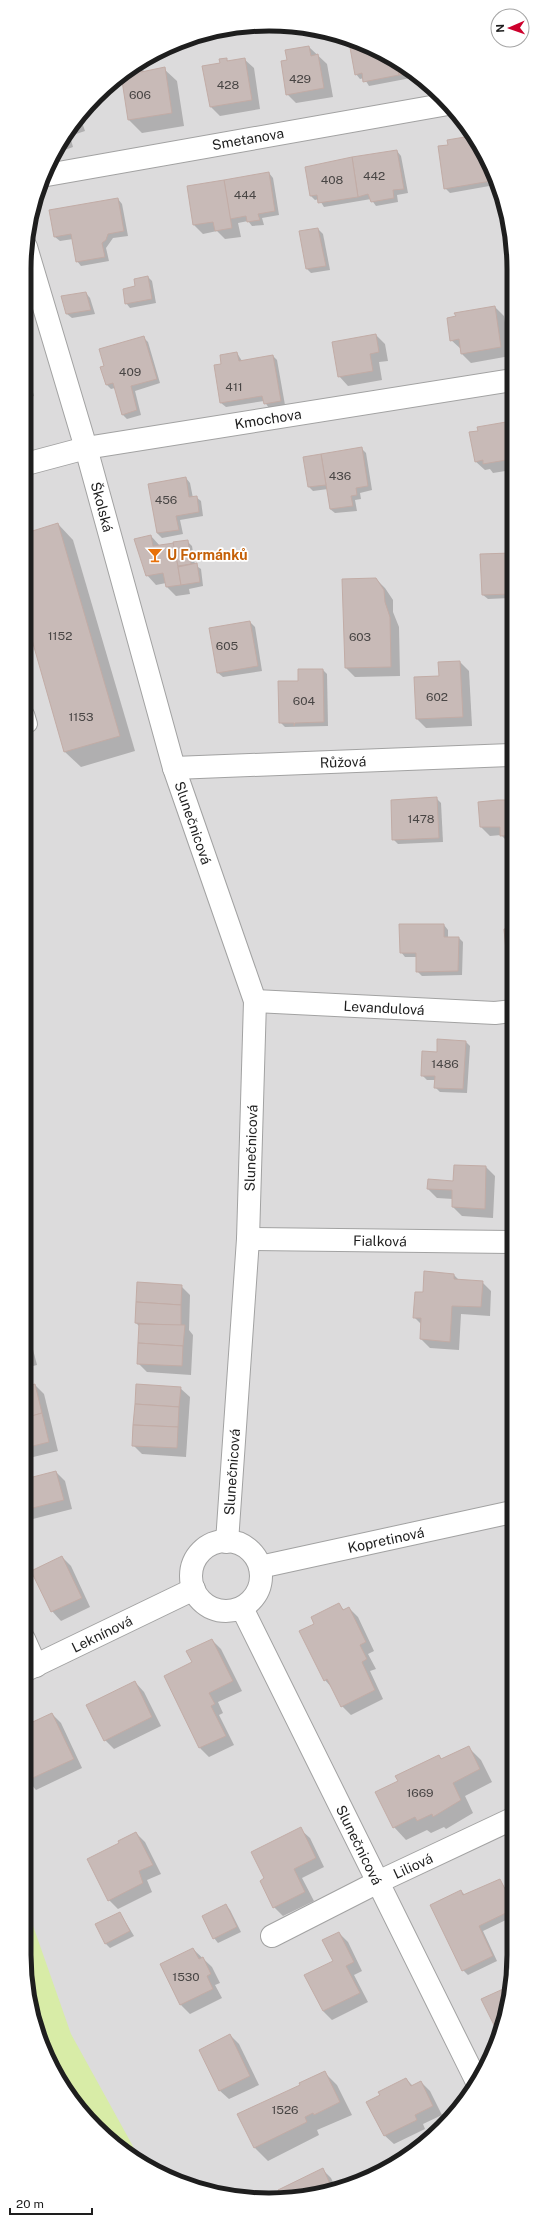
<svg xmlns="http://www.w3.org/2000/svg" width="538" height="2224" font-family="'Public Sans',sans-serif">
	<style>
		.residential { fill: #dcdbdc }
		.grass { fill: #d8eca7 }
		.shadow { fill: #0003 }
		.building { fill: #c8bab7; stroke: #c2aca6 }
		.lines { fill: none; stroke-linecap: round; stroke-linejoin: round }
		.lane-casing { stroke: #a2a2a2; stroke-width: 18 }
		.street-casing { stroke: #a2a2a2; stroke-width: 24 }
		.lane { stroke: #fff; stroke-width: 16 }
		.street { stroke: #fff; stroke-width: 22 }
		.labels { text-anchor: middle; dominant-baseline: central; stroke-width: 3.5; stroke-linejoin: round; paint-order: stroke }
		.number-label { font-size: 12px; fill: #484544 }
		.street-label { font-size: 14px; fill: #1e1e1e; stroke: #fff }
		.food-label { font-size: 14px; font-weight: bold; fill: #c56008; stroke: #fff; text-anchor: start }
		.rim { fill: none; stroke: #1e1e1e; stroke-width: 5 }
	</style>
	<rect width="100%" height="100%" fill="#f0e9e4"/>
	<path class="residential" d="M301,26L378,49L442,96L489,161L512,237V1987L481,2078L418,2149L348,2187L253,2199L160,2175L85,2117L43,2049L24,1955L26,237L57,146L120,74L206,32Z"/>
	<path class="grass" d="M24,1900L71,2034L140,2159L85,2117L43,2049L24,1955Z"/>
	<g class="shadow">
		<path d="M355,42L378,49L416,77L369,86L364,78L360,79L356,74L350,43Z"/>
		<path d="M309,47L327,64L333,97L296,103L287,94L288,61Z"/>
		<path d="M226,59L229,62L244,59L254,68L260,109L220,116L211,107L204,66L221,63Z"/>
		<path d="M140,67L145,72L164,69L177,81L184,126L142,133L129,120L122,74Z"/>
		<path d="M81,119L85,131L70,136L73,147L62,151L57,146Z"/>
		<path d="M471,136L489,161L495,185L450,193L445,188L449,146Z"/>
		<path d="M397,151L401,156L408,193L397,195L398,202L376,206L371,199L324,207L319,199L315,200L310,195Z"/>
		<path d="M269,173L273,178L279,215L262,218L264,225L252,226L248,221L238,223L241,237L225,239L217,231L203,234L194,225L188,187Z"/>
		<path d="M118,199L122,204L128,236L113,238L106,248L109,261L81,266L77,261L73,239L60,241L55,237Z"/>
		<path d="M318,229L323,234L330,270L311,273L307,269Z"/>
		<path d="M148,277L152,281L156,303L130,308L126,303L136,287Z"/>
		<path d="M86,293L90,298L95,314L72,318L67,314Z"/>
		<path d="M495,307L504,316L510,356L471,363L462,354L461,349L451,340L457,317Z"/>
		<path d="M376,335L385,344L388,361L379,362L382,380L348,386L339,376Z"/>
		<path d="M143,337L148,342L160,383L135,391L141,415L127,419L122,414L115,388L111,389L107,385L102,368Z"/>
		<path d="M237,353L242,361L273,356L277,360L285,405L269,408L264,401L226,407L221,403L222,365Z"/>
		<path d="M26,368L34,396L26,398Z"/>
		<path d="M512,422V470L493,473L490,469L485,470L475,461L479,432Z"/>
		<path d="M362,449L366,453L372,490L360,493L361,499L355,500L357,511L335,513L330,509L328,489L313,491L309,487L304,458Z"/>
		<path d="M186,478L190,483L193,498L196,497L201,501L203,516L180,520L183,534L162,538L157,533L149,484Z"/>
		<path d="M58,524L73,540L135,751L81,767L65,752L26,615V534Z"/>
		<path d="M151,536L160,546L187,541L192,546L195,565L201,569L203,586L189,589L190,594L176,596L167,587L166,583L156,585L147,575Z"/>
		<path d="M512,554V598L488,599L483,595Z"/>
		<path d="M376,579L385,588L393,600V612L399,627L400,676L355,677L346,668Z"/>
		<path d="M250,622L255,627L262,671L223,677L218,673L210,629Z"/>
		<path d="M460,662L469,671L472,726L426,728L417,719Z"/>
		<path d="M323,670L327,674L328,726L285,727L280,722L299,682Z"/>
		<path d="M436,798L441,803L443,842L398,844L393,839Z"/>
		<path d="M512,801V844H510L501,835L490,836L481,827Z"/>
		<path d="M444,925L448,930V938H459L463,942L462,975L422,976L417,971V957H405L401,952Z"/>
		<path d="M466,1042L470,1046L467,1093L440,1092L435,1087L436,1080H427L422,1075L438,1053Z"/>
		<path d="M455,1166L486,1167L495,1176L493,1218L462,1216L453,1207V1199L437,1198L428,1189L454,1182Z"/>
		<path d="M454,1275L460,1281L482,1282L491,1291L490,1316L461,1314L459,1350L430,1348L421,1339L422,1325L414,1317L424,1293Z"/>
		<path d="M181,1286L190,1295L189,1330L193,1335L191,1375L147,1372L138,1363L140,1327L136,1323Z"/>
		<path d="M25,1332L30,1338L37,1365L25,1368Z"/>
		<path d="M35,1385L44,1394L58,1451L25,1459V1388Z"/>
		<path d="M180,1388L190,1397L186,1457L142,1454L133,1445Z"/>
		<path d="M56,1472L65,1481L72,1509L25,1521V1480Z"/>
		<path d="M62,1557L71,1566L90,1607L61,1621L52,1611Z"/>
		<path d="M339,1605L344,1610L349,1608L358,1617L374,1651L368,1654L376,1669L370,1671L383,1699L351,1715L342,1706L333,1689L325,1680L315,1625Z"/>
		<path d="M212,1640L221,1649L242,1691L218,1702L223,1713L219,1715L234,1745L209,1757L200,1748L165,1676L193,1662Z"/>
		<path d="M135,1682L144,1692L161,1726L114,1749L105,1740Z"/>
		<path d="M52,1714L61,1723L82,1768L36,1790L24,1776V1727Z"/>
		<path d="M468,1747L481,1760L492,1782L465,1796L473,1813L446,1829L444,1827L431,1833L427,1830L406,1840L394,1827L399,1781L439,1756L442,1760Z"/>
		<path d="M300,1829L310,1838L324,1867L302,1878L314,1901L283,1916L274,1907L266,1879Z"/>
		<path d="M136,1833L145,1842L161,1874L147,1880L152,1892L118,1909L109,1900L121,1844Z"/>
		<path d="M500,1880L512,1900V1917L483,1931L497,1961L468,1975L463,1970L431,1905L461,1891L465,1895Z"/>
		<path d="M226,1905L230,1910L241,1932L218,1943L214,1938Z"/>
		<path d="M120,1913L134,1936L110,1948L105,1943Z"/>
		<path d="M339,1933L348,1942L362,1971L354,1975L368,2002L332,2020L323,2011Z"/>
		<path d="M193,1949L212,1967L220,1983L215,1985L222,1998L190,2014L181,2005L161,1965Z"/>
		<path d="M230,2035L239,2044L259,2085L229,2099L219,2090Z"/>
		<path d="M324,2072L337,2085L352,2115L317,2130L319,2135L268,2161L255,2148L238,2114L301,2086Z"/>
		<path d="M406,2079L413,2086L421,2082L430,2091L442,2115L423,2124L425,2129L394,2144L384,2135L381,2095Z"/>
		<path d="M322,2169L331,2178L336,2189L282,2196Z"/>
	</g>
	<g class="building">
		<path d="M349,42L378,49L397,63L399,75L363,82L362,73L355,75Z"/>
		<path d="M309,46L311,56L318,54L324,88L286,95L281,61L287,60L285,50Z"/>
		<path d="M227,58V61L245,58L252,100L210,107L202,66L220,63L219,59Z"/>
		<path d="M397,63L410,73L399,75Z"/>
		<path d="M141,66V72L165,67L172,113L128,120L121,74Z"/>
		<path d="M471,136L472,141L474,140L489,161L491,181L444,189L438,146L448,145L447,140Z"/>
		<path d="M397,150L404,189L393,190L394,198L371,202L368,194L358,197L352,157Z"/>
		<path d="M352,157L358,197L318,203L317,195L310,196L305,167Z"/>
		<path d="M269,172L275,211L258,214L260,220L247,222L246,216L230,219L224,180Z"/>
		<path d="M224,180L232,228L215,231L213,222L193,225L187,186Z"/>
		<path d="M118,198L124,231L108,234L106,240L102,243L105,257L76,262L71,234L54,237L49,210Z"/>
		<path d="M318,228L326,266L306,269L299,231Z"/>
		<path d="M148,276L152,299L125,304L123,289L135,286L134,279Z"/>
		<path d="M86,292L91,310L66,314L61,296Z"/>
		<path d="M495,306L501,347L461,354L459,339L450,341L447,318L456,316L454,313Z"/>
		<path d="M376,334L379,352L370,354L373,371L338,377L332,342Z"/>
		<path d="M144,336L157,379L131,386L137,410L122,415L113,383L106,385L100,367L104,366L99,349Z"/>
		<path d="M237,352L239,361L273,355L281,401L264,404L262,396L220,403L214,365L221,364L220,355Z"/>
		<path d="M512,421V459L483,464V460L475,462L469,432L478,431L477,427Z"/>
		<path d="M362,447L368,486L356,488L357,495L351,496L353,506L330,509L321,454Z"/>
		<path d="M321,454L326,485L308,487L303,457Z"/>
		<path d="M186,477L189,497L197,496L199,512L176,516L179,530L157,533L148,484Z"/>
		<path d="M58,523L120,736L64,752L26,619V533Z"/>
		<path d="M151,535L153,546L174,543L181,585L166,587L163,573L146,576L134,539Z"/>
		<path d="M188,540L191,564L178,566L173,542Z"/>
		<path d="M512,553V594L482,595L480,554Z"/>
		<path d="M197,563L200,582L181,585L178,567Z"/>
		<path d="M376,578L384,590L385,602L390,617L391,667L345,668L342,579Z"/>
		<path d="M250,621L258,666L217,673L209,628Z"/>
		<path d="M460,661L463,717L416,719L414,677L439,676L438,662Z"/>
		<path d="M298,669H323L324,722L295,723L294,726V723H279L278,681H298Z"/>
		<path d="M437,797L439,838L392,840L391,800Z"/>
		<path d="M498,800H512V835L500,836V827H480L478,802Z"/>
		<path d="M399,924H444V937H459L458,971L416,972V953H400Z"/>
		<path d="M512,928V973H508L504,929Z"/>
		<path d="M437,1039L466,1041L463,1089L434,1088L435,1076H421L422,1051L437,1052Z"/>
		<path d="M454,1165L486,1166L485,1209L452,1207V1190L427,1189L428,1179L453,1181Z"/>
		<path d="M424,1271L454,1274V1279L483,1281L481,1307L452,1306L450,1342L420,1339L421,1318H413L415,1292H423Z"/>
		<path d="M137,1282L182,1285L181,1305L136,1302Z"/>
		<path d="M136,1302L181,1305V1326L135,1323Z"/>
		<path d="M139,1324L185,1325L183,1346L138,1343Z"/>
		<path d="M25,1342L28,1356L25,1357Z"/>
		<path d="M138,1343L183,1346L182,1366L137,1364Z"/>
		<path d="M35,1384L42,1413L25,1418V1387Z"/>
		<path d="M136,1384L181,1387L179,1407L135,1404Z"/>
		<path d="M135,1404L179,1407L178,1427L133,1425Z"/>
		<path d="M42,1413L49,1442L25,1448V1418Z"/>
		<path d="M133,1425L178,1427L177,1448L132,1446Z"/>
		<path d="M56,1471L64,1500L25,1510V1479Z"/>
		<path d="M62,1556L82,1598L51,1612L31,1571Z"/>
		<path d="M339,1603L343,1610L349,1607L366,1642L360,1645L367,1659L362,1662L375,1690L341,1707L327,1679L324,1681L299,1631L314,1624L311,1617Z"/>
		<path d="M212,1639L233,1681L209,1693L215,1704L211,1706L226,1736L199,1748L164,1676L192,1662L186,1651Z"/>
		<path d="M135,1681L152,1717L104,1741L86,1705Z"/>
		<path d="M52,1713L74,1759L26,1781L24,1726Z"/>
		<path d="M469,1746L480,1769L453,1783L461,1800L433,1817L432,1814L417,1821L415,1817L393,1828L375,1792L398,1781L395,1776L439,1755L441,1759Z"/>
		<path d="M301,1827L316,1858L294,1869L305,1892L273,1908L260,1881L264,1878L251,1852Z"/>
		<path d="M136,1832L153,1865L139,1871L143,1883L108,1901L87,1859L119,1843L118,1841Z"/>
		<path d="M500,1879L512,1903V1910L479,1926L493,1956L462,1971L430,1905L461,1890L463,1895Z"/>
		<path d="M226,1904L237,1927L213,1939L202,1916Z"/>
		<path d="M120,1912L130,1931L105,1944L95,1924Z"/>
		<path d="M339,1932L354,1962L346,1966L360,1993L323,2011L304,1975L333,1961L322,1940Z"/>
		<path d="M193,1948L199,1959L203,1957L211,1974L207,1976L213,1989L180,2005L160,1964Z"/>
		<path d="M512,1985V1987L497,2031L481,1999Z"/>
		<path d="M230,2034L250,2076L219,2091L199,2050Z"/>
		<path d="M325,2071L340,2102L314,2115L313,2113L305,2117L307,2122L254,2148L237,2114L300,2085L299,2083Z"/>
		<path d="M406,2078L411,2086L421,2081L433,2106L415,2115L417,2120L384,2136L366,2102L380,2095L378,2092Z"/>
		<path d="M323,2168L331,2186L328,2187L329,2189L281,2196L278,2190Z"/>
	</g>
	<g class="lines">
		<g class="lane-casing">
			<path id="lane" d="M26,714L29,724"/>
		</g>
		<g class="street-casing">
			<g id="street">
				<path d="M47,175L448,104"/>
				<path d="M26,247L86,448L174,768L255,1001L248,1239L227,1542"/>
				<path d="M26,464L86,448L512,380"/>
				<path d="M174,768L512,755"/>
				<path d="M255,1001L495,1013L512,1011"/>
				<path d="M248,1239L512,1242"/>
				<circle cx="226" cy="1576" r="35"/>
				<path d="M260,1567L512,1512"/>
				<path d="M242,1608L477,2082"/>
				<path d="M24,1639L36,1666"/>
				<path d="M24,1671L194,1589"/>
				<path d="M272,1936L378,1882L512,1819"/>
			</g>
		</g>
		<use href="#lane" class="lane"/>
		<use href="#street" class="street"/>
	</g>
	<defs>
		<g id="bar-bare" transform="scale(1.2)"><path d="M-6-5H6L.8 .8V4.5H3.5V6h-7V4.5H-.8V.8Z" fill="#e8710a" stroke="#fff" stroke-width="2.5" paint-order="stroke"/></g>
	</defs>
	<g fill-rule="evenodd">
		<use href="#bar-bare" x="155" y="555"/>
	</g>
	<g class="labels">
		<g class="number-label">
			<text x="300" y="79">429</text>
			<text x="228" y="85">428</text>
			<text x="140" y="95">606</text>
			<text x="374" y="176">442</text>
			<text x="332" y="180">408</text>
			<text x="245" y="195">444</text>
			<text x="130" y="372">409</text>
			<text x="234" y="387">411</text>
			<text x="340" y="476">436</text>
			<text x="166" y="500">456</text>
			<text x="60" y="636">1152</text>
			<text x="360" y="637">603</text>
			<text x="227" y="646">605</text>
			<text x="437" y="697">602</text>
			<text x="304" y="701">604</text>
			<text x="81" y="717">1153</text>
			<text x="421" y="819">1478</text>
			<text x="445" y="1064">1486</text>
			<text x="420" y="1793">1669</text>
			<text x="186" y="1977">1530</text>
			<text x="285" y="2110">1526</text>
		</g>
		<g class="street-label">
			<text transform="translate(248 139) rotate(-10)">Smetanova</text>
			<text transform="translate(268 419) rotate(-9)">Kmochova</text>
			<text transform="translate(102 507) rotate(75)">Školská</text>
			<text transform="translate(343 762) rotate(-2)">Růžová</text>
			<text transform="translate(193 823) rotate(71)">Slunečnicová</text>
			<text transform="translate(384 1008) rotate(3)">Levandulová</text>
			<text transform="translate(251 1148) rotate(-88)">Slunečnicová</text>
			<text transform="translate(380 1241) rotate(1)">Fialková</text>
			<text transform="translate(232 1472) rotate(-86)">Slunečnicová</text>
			<text transform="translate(386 1540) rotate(-12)">Kopretinová</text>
			<text transform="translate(102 1634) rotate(-26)">Leknínová</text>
			<text transform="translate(359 1845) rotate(64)">Slunečnicová</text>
			<text transform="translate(413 1866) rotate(-25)">Liliová</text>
		</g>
		<g class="food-label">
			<text x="167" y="555">U Formánků</text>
		</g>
	</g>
	<path d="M0 0H538V2224H0ZM269 31H269A238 238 0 0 1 507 269V1955A238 238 0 0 1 269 2193H269A238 238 0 0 1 31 1955V269A238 238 0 0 1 269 31Z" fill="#fff" fill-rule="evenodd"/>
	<path class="rim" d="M269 31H269A238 238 0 0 1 507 269V1955A238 238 0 0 1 269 2193H269A238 238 0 0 1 31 1955V269A238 238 0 0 1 269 31Z"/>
	<g transform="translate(510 28) rotate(268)"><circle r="19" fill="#ffffff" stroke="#a5a5a5"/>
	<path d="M0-3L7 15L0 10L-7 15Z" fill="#cd002c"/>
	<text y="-6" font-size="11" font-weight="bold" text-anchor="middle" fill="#1e1e1e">N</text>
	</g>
	<path d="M10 2208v6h82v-6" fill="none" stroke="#1e1e1e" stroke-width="2"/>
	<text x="16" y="2208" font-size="12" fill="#1e1e1e" stroke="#ffffff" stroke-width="3" paint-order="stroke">20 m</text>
</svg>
